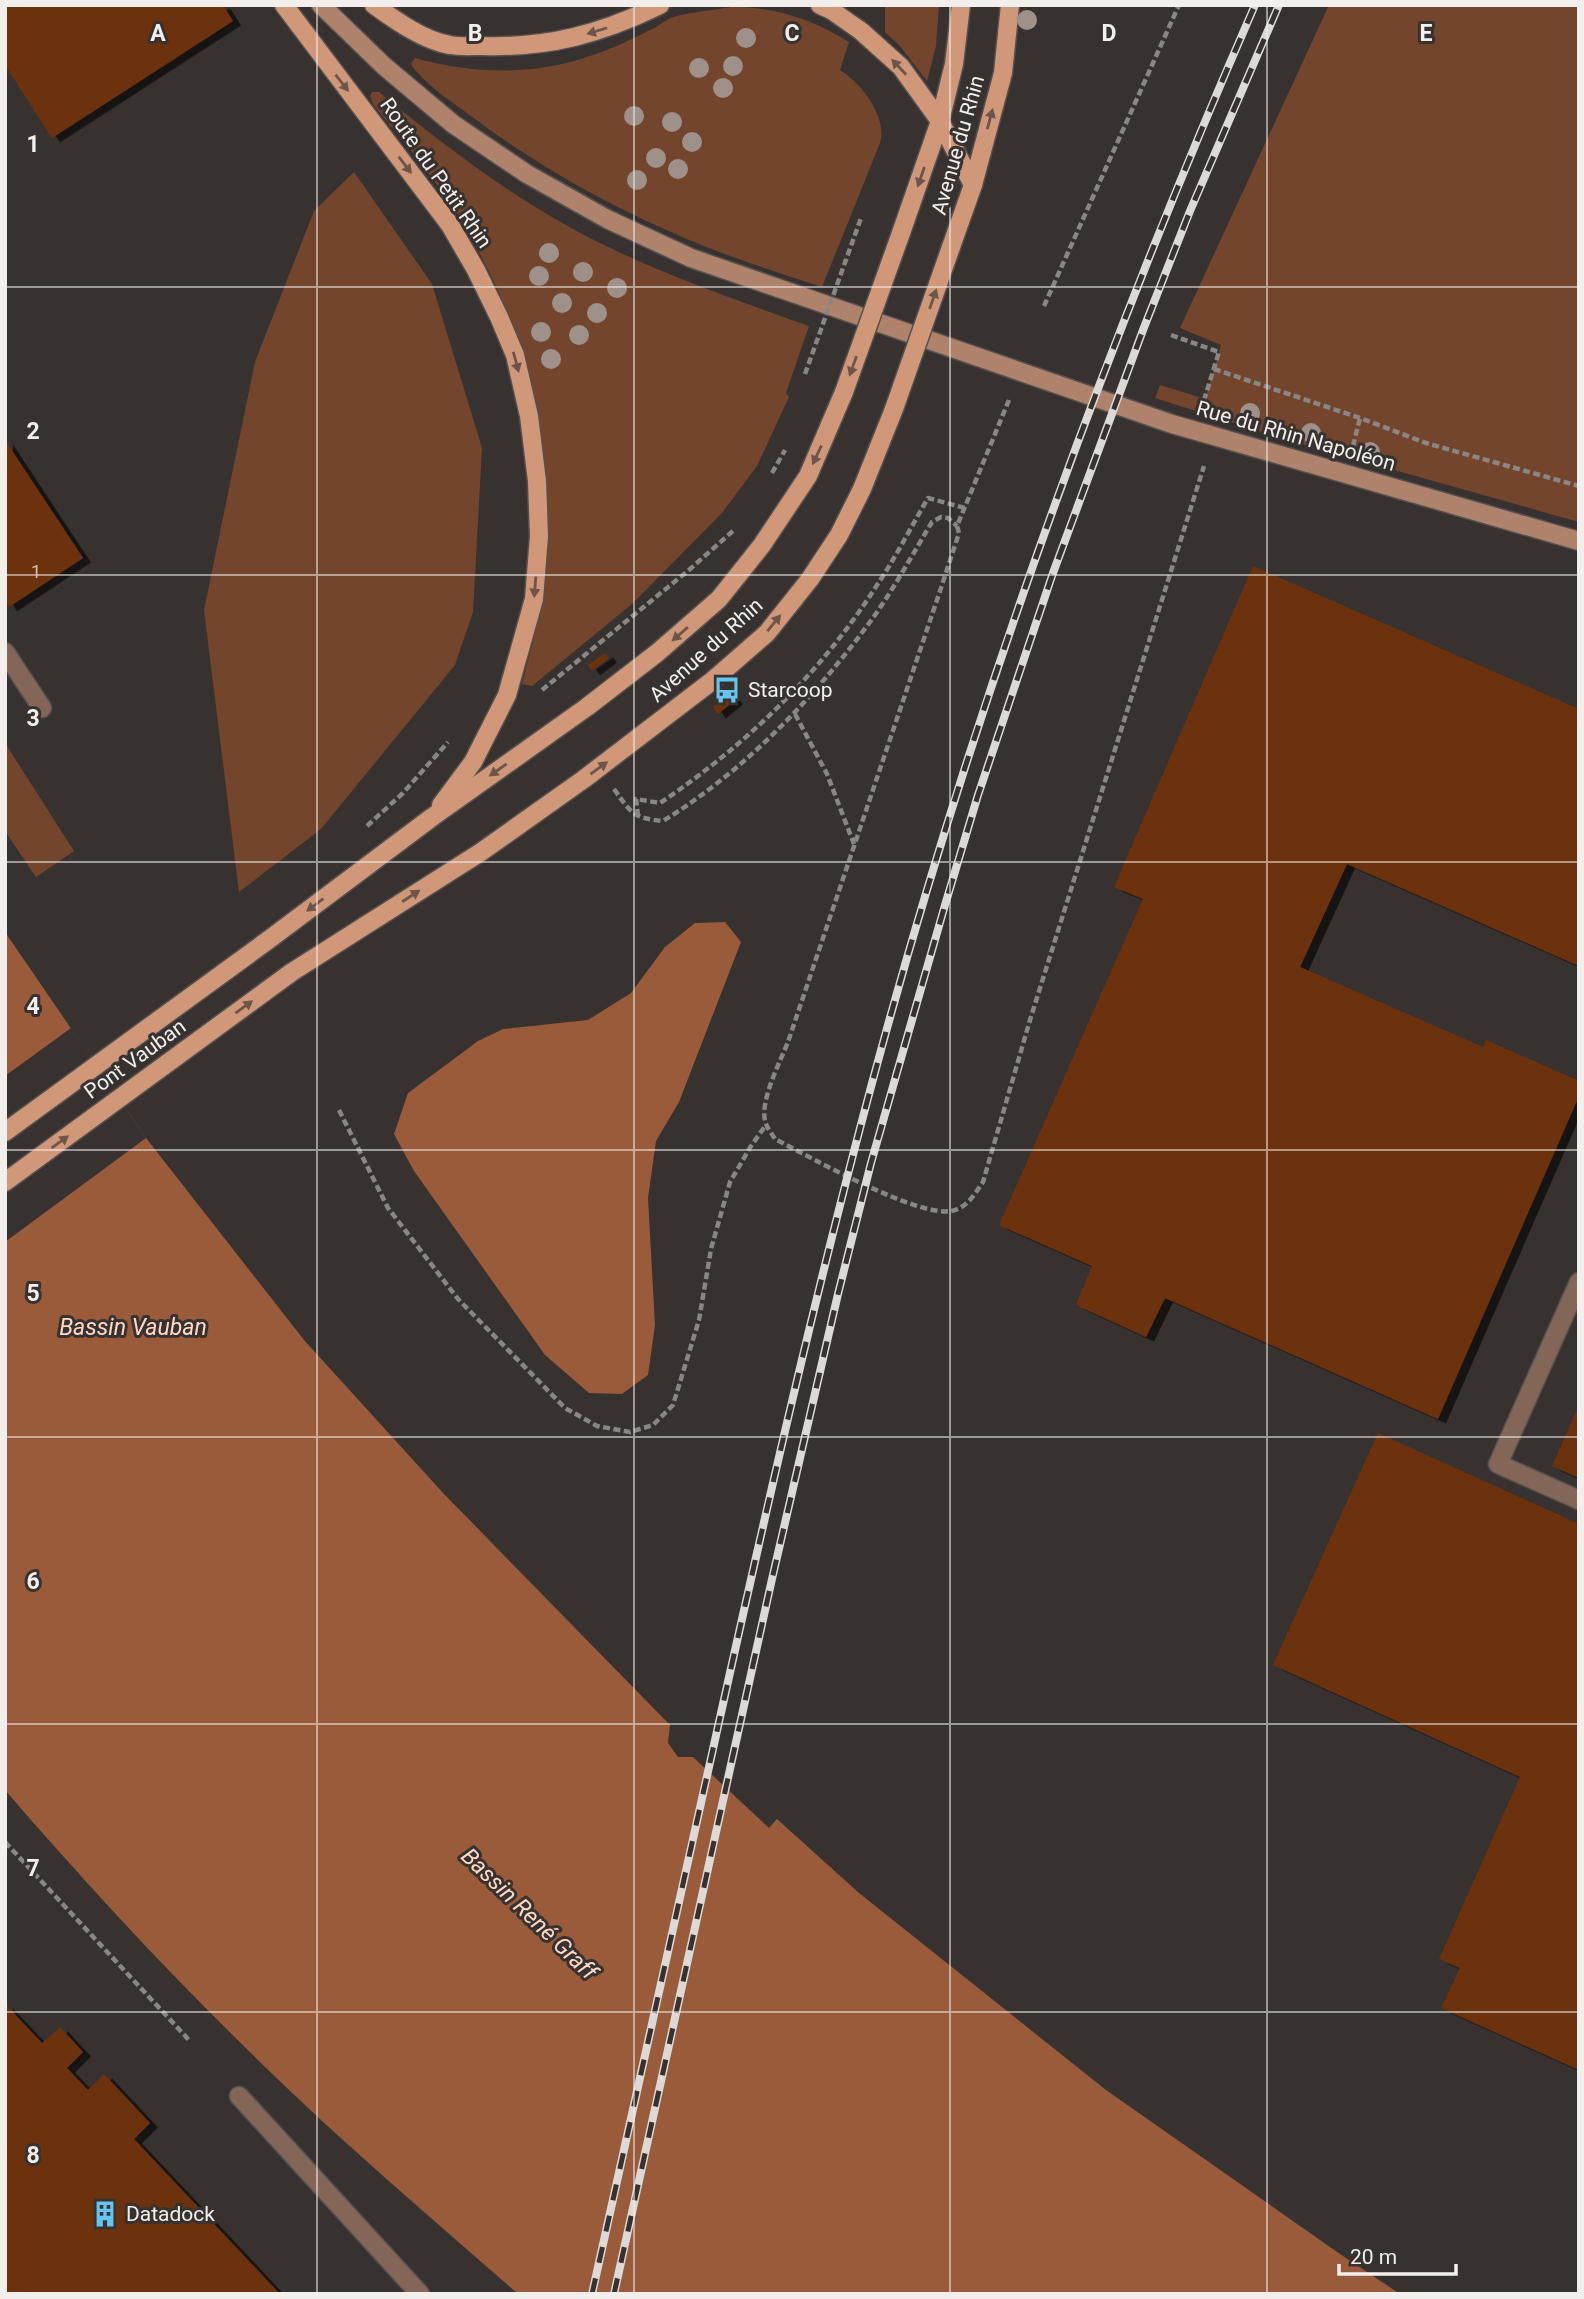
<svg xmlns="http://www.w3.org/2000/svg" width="1584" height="2299" font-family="Roboto,sans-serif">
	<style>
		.green { fill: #73452d }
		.water { fill: #9a5b3a }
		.pier { fill: #373230 }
		.building { fill: #6c320e; filter: url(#shadow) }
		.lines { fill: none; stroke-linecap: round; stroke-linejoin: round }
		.lane-casing { stroke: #55504e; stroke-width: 21 }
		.street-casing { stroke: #55504e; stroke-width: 21 }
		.secondary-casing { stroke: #55504e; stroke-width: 21 }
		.primary-casing { stroke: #55504e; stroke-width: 21 }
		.path { stroke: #8a8684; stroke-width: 4.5; stroke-dasharray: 7 3.5; stroke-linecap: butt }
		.lane { stroke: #836658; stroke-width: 18 }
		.street { stroke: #836658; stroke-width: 18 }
		.secondary { stroke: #ae826b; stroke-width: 18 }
		.primary { stroke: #d09779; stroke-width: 18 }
		.rail-casing { stroke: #dcd9d7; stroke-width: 8 }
		.rail { stroke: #373230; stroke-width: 5; stroke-dasharray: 16; stroke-linecap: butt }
		.primary-bridge-casing { stroke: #55504e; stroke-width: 21; stroke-linecap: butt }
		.path-bridge { stroke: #8a8684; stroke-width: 4.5; stroke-dasharray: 7 3.5; stroke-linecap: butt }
		.primary-bridge { stroke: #d09779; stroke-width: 18 }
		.tree { fill: #9d918a }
		.oneway { fill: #6d554a }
		.grid { fill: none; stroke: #f2efed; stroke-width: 2; stroke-opacity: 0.55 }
		.labels { text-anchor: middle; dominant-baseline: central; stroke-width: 6; stroke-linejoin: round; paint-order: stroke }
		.number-label { font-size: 18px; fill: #d0c0b5 }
		.street-label { font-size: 21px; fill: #f2efed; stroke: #373230 }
		.poi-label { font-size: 21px; fill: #f2efed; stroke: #373230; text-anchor: start }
		.water-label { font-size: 23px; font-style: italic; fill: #ffd9c6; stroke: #373230 }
		.grid-label { font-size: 23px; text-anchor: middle; font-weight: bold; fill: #f2efed; stroke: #373230; stroke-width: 6; stroke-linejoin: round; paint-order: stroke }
	</style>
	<defs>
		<filter id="shadow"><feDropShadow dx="8" dy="4.5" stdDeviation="0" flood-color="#0009"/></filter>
	</defs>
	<rect width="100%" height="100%" fill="#373230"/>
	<g class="green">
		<path d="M885,5H939L936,46L927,81L900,46L885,32Z"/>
		<path d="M1329,5H1579V522L1284,439L1155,398L1160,385L1205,399L1221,345L1180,328Z"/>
		<path d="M732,7C776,7 812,19 849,42L840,70C861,83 888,117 880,143L822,287C777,272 731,258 687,239C611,207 537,166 471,116C451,101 425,85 411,64L415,58C473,74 533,76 590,56C611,49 631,40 650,30C658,27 665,20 673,17C692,12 713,10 732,7Z"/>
		<path d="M372,92H379C448,149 521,204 602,244C669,277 739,301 809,326L786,393L789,397L757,466L722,513L632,604L532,686L522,684C530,653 539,622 543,590C545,573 544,555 545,537C549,413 521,319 457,214C433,175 401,140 373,104L370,96Z"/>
		<path d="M354,172L432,284L482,448L473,612L455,665L321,829L239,892L204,610L255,362L314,211Z"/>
		<path d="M5,743L74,851L36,877L5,831Z"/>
	</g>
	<g class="water">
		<path d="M725,922L741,942L679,1102L656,1141L648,1198L655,1325L648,1375L622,1394L589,1393L545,1355L414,1171L394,1134L408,1093L478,1041L503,1029L588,1020L631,993L665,947L695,923Z"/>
		<path d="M5,932L146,1138L304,1340L444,1494L670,1725L668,1743L678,1757H693L769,1828L777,1819L859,1893L1106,2090L1340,2254L1400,2294H518C460,2243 400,2192 343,2140C223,2031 111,1913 5,1790Z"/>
	</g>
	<g class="pier">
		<path d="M71,1028L146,1138L5,1242V1076Z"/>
		<path d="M690,1754L696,1755L746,1801L745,1805Z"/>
	</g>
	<g class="building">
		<path d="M5,5H223L233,21L52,138L5,65Z"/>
		<path d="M5,440L83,558L9,607L5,600Z"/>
		<path d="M1253,566L1579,709V966L1347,864L1300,967L1483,1047L1486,1040L1579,1081V1096L1438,1419L1165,1298L1146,1337L1076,1305L1092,1266L999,1225L1143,899L1114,887Z"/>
		<path d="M605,653L609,658L592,671L588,665Z"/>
		<path d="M730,693L735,700L718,714L713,707Z"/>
		<path d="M1579,1405V1478L1552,1466Z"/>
		<path d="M1378,1433L1579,1524V2070L1441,2008L1460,1968L1439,1959L1520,1777L1273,1665Z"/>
		<path d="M5,2004L42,2043L60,2027L83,2052L67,2068L88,2090L104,2074L150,2123L134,2139L280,2294H10L5,2289Z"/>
	</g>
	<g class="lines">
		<g class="lane-casing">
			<path id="lane" d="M239,2096L420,2294"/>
		</g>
		<g class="street-casing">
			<g id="street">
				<path d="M5,652L42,708"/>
				<path d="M1579,1282L1498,1464L1579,1500"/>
			</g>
		</g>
		<g class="secondary-casing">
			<path id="secondary" d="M321,5L384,66L453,124L527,174L607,219L691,258L1172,424L1579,541"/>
		</g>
		<g class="primary-casing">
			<g id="primary">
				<path d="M284,5L450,225L476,270L499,317L515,355L529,416L537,481L539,536L534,599L507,695L473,762L441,805"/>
				<path d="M374,5C395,20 424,41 450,45C461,47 472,46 483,46C548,48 601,34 660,5"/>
				<path d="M820,5L831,10L861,31L901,67L940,121L973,185"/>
				<path d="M901,233L940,121L954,64L961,5"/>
				<path d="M951,247L973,185L1003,73L1010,5"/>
				<path d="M5,1132L267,941L431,818L587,707L657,653L719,599L762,545L808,476L844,392"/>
				<path d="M5,1182L292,972L481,852L584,779L712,681L767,633L810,579L839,535L862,489L894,409"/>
			</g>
		</g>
		<g class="path">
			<path d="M1044,306L1179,5"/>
			<path d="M1171,335L1219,352L1204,400"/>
			<path d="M1214,369L1360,418L1426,443L1579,486"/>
			<path d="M1009,400L957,526L959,533L939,594L788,1042C780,1062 758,1104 766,1124C768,1129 772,1134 775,1139C810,1157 916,1217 951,1211C967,1208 974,1195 983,1182L1030,1020L1204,466"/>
			<path d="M1353,446L1360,418"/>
			<path d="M772,473L785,450"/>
			<path d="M542,690L689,570L734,530"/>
			<path d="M795,714L827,774L854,844"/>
			<path d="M614,789C631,813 633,818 663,821C744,771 811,701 867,626C891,594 911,557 932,522L941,517L948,518L957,526"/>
			<path d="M638,816L636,799L660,803C745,746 822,672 877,585C896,557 911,527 928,498L965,508"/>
			<path d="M367,826L403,793L448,742"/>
			<path d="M339,1110L388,1208L458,1299L565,1408L597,1426L630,1432L653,1425L673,1405L699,1320L711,1249L730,1182L751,1146L766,1125"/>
			<path d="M5,1842L189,2040"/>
		</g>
		<use href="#lane" class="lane"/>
		<use href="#street" class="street"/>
		<use href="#secondary" class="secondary"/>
		<use href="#primary" class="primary"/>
		<g class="rail-casing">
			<g id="rail">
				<path d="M592,2294C634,2106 675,1919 717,1731C769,1497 822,1263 886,1032C983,681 1109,339 1255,5"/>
				<path d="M614,2294L772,1579L838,1294L871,1163L945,905L978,795L1053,573L1143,330L1190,211L1279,5"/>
			</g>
		</g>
		<use href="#rail" class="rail"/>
		<g class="primary-bridge-casing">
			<g id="primary-bridge">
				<path d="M844,392L901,233"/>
				<path d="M894,409L951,247"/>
			</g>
		</g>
		<path class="path-bridge" d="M805,374L861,218"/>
		<use href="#primary-bridge" class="primary-bridge"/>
	</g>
	<g class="tree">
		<circle cx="1027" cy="20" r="10"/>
		<circle cx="746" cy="38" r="10"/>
		<circle cx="733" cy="66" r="10"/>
		<circle cx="699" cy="68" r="10"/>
		<circle cx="723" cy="88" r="10"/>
		<circle cx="634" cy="116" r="10"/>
		<circle cx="672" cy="122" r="10"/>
		<circle cx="692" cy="142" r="10"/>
		<circle cx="656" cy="158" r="10"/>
		<circle cx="678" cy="169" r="10"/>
		<circle cx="637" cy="180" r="10"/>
		<circle cx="549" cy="253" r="10"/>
		<circle cx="583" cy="272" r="10"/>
		<circle cx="539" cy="276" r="10"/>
		<circle cx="617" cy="288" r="10"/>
		<circle cx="562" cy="303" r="10"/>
		<circle cx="597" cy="313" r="10"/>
		<circle cx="541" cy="332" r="10"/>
		<circle cx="579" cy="335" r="10"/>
		<circle cx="551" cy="359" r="10"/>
		<circle cx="1250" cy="413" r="10"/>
		<circle cx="1311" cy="433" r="10"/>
		<circle cx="1370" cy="452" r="10"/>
	</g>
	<defs><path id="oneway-solid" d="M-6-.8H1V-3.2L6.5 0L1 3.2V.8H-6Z" transform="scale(1.75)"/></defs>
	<g class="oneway">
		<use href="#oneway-solid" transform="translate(597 31) rotate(163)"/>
		<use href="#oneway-solid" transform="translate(899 67) rotate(-133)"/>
		<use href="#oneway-solid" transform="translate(342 83) rotate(52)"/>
		<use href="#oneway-solid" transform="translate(990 119) rotate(-75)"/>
		<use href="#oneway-solid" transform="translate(405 165) rotate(53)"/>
		<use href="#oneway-solid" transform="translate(921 177) rotate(109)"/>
		<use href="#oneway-solid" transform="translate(933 299) rotate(-71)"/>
		<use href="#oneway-solid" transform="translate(516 362) rotate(75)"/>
		<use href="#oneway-solid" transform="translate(853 366) rotate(110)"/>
		<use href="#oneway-solid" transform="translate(817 455) rotate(115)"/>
		<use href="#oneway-solid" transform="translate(535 587) rotate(95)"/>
		<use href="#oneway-solid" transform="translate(774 623) rotate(-51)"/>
		<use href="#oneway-solid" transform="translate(680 634) rotate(139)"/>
		<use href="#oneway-solid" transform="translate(599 768) rotate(-36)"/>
		<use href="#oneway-solid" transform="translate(498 770) rotate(145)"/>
		<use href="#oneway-solid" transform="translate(411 896) rotate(-33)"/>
		<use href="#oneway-solid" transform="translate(315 905) rotate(143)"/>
		<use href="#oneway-solid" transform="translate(244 1007) rotate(-36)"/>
		<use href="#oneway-solid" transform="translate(60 1142) rotate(-36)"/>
	</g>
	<path class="grid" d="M317,5V2294M634,5V2294M950,5V2294M1267,5V2294M5,287H1579M5,575H1579M5,862H1579M5,1150H1579M5,1437H1579M5,1724H1579M5,2012H1579"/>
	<defs>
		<g id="bus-bare" transform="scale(2.1)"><path d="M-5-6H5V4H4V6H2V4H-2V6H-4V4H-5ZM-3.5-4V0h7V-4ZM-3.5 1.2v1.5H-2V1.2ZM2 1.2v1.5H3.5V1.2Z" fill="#64c5ee" stroke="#373230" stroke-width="2.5" paint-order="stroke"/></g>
		<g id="building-bare" transform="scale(2.1)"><path d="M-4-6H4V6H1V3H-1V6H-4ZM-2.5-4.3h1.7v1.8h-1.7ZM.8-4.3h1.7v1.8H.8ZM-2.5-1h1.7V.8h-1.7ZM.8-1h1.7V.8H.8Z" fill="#64c5ee" stroke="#373230" stroke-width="2.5" paint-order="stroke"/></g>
	</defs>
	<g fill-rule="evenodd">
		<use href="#bus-bare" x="727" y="690"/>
		<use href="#building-bare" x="105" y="2214"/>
	</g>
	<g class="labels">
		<g class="number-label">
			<text x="36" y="571">1</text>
		</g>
		<g class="street-label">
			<text transform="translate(958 145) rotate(-74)">Avenue du Rhin</text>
			<text transform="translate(436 173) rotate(55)">Route du Petit Rhin</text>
			<text transform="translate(1296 436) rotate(16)">Rue du Rhin Napoléon</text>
			<text transform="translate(706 650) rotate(-42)">Avenue du Rhin</text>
			<text transform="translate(135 1059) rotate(-36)">Pont Vauban</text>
		</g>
		<g class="poi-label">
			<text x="748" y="690">Starcoop</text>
			<text x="126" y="2214">Datadock</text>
		</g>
		<g class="water-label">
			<text x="133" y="1327">Bassin Vauban</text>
			<text transform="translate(529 1914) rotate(44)">Bassin René Graff</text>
		</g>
	</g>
	<g class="grid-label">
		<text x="158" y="41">A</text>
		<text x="475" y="41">B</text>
		<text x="792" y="41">C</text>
		<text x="1109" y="41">D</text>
		<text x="1426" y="41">E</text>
		<text x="33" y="152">1</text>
		<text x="33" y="439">2</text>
		<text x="33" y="726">3</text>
		<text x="33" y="1014">4</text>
		<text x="33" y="1301">5</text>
		<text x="33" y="1589">6</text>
		<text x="33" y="1876">7</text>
		<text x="33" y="2163">8</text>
	</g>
	<rect width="1584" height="2299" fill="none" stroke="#f2efed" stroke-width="14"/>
	<path d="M1339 2264v10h117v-10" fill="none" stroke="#f2efed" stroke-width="3.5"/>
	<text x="1350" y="2264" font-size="21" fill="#f2efed" stroke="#373230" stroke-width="5" paint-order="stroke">20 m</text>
</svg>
